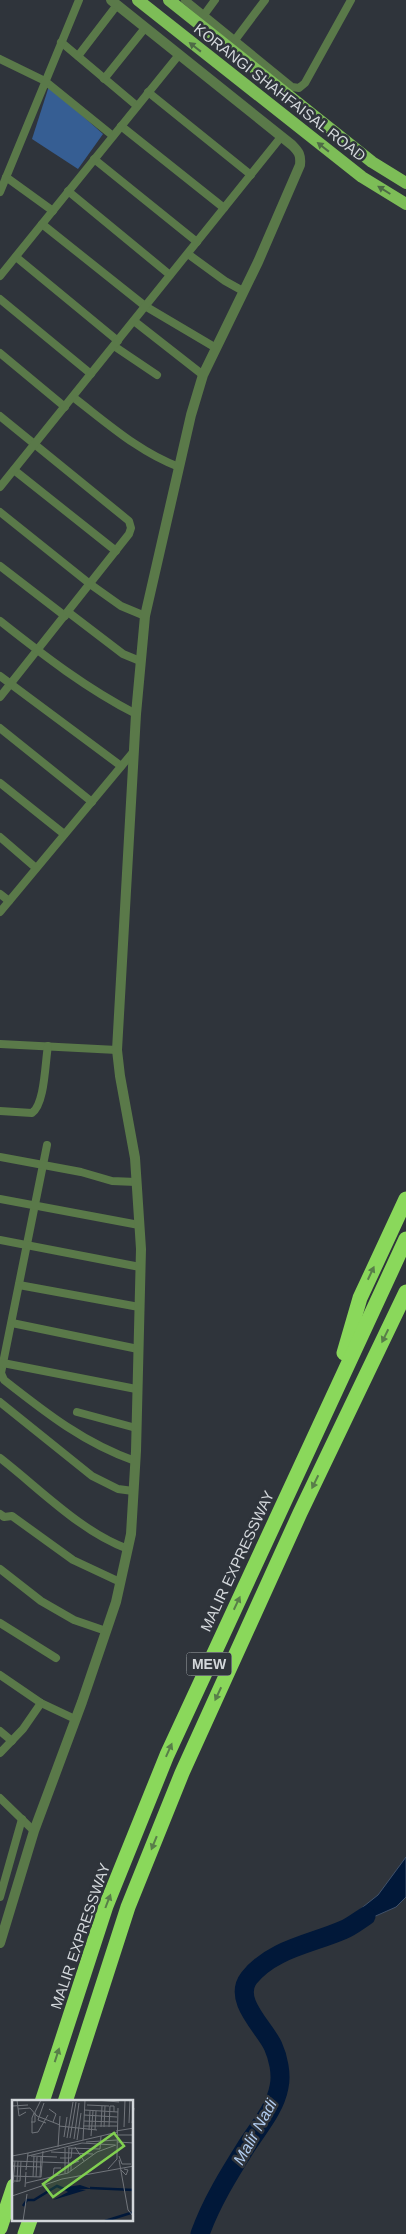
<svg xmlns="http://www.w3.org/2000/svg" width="406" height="2234" font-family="Helvetica,sans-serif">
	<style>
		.green { fill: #365e93 }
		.water { fill: #011839; stroke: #40516a }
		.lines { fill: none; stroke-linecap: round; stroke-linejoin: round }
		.river { stroke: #011839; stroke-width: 19 }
		.minor { stroke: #5a7949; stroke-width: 8 }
		.tertiary { stroke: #5a7949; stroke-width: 10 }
		.primary { stroke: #7dbd57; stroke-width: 12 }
		.motorway { stroke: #8ad85b; stroke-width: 15 }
		.oneway { fill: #4e6b46 }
		.oneway2 { fill: #587e49 }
		.labels { text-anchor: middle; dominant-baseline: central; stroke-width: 5; stroke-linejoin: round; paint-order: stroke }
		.shield { fill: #2f343b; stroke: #a2a6ab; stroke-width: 1 }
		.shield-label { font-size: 14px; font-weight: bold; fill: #d3d7db }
		.street-label { font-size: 15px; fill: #d3d7db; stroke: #2f343b }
		.water-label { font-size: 16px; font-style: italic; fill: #b0cbef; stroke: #2f343b }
		.inset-river { fill: none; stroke: #011839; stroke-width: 2.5 }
		.inset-road { fill: none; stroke: #71757b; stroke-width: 1 }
		.view { fill: #81d050; fill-opacity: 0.15; stroke: #81d050; stroke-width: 2.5 }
		.inset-edge { fill: none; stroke: #d3d7db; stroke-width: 2.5 }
	</style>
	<rect width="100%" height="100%" fill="#2f343b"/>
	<path class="green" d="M49,86L103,134L78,169L32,139Z"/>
	<path class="water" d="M406,1857V1897L396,1907L344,1930L354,1914L378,1895Z"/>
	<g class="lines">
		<path class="river" d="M200,2234C211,2203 229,2174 246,2147C258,2128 275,2109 279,2087C282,2074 278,2057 273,2046C265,2028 232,2000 249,1978C272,1949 311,1944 343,1930C351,1927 358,1921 366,1916"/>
		<g class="minor">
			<path d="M185,0L292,87L299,88L305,83L351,0"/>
			<path d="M204,15L215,0"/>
			<path d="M235,40L265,0"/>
			<path d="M61,42L137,106"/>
			<path d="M78,56L117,5"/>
			<path d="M0,59L45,81L113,136"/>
			<path d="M104,79L145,28"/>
			<path d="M148,92L251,175"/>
			<path d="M121,126L224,208"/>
			<path d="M94,159L197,242"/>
			<path d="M6,177L53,211"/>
			<path d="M68,191L170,275"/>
			<path d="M0,192L79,0"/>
			<path d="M42,224L145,306L216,348"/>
			<path d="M188,254L225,281L243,291"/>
			<path d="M16,257L118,341"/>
			<path d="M0,276L178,56"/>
			<path d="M0,299L91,374"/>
			<path d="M134,321L203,375"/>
			<path d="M114,346L157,375"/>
			<path d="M0,353L65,407"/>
			<path d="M73,397C107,423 139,452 179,467"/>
			<path d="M0,416L129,521L131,528L129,534L0,697"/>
			<path d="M14,470L116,551"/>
			<path d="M0,487L281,137"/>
			<path d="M0,512L90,584L121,606L145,616"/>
			<path d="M0,566L65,616"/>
			<path d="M68,612L123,654L140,661"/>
			<path d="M0,621C43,655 87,689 136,714"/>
			<path d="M0,676L121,766"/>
			<path d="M0,728L92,802"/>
			<path d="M0,783L64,834"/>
			<path d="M0,837L36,868"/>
			<path d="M0,894L9,901"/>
			<path d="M0,912L134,751"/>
			<path d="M0,1044L117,1050"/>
			<path d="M0,1111L32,1113C45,1104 45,1062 48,1046"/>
			<path d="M47,1145L1,1373L4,1380C46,1413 84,1443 135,1461"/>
			<path d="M0,1157L81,1172L112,1181L136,1182"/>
			<path d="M0,1199L139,1225"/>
			<path d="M0,1240L140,1267"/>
			<path d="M19,1285L139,1307"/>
			<path d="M12,1323L138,1349"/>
			<path d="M3,1363L136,1389"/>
			<path d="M0,1402L92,1476L118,1489L133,1491"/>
			<path d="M77,1412L136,1428"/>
			<path d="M0,1458C40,1489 81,1532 128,1549"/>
			<path d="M0,1514L4,1517L12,1516L73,1560L120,1582"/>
			<path d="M0,1569L41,1601L74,1620L106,1631"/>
			<path d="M0,1623L56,1658"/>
			<path d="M0,1675L41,1703L75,1719"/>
			<path d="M0,1731L12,1741"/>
			<path d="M0,1753L23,1729L41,1703"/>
			<path d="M0,1798L34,1831"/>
			<path d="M0,1897L22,1819"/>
		</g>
		<path class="tertiary" d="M0,1943L34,1831L82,1702L116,1602L131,1534L136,1451L141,1249L135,1158L120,1076L117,1050L136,714L145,616L191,415L203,375L258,262L300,165C301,155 299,152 292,145L111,0"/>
		<g class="primary">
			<path d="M138,0L362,177L406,204"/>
			<path d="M169,0L372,162L406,183"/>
		</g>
		<g class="motorway">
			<path d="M344,1353L360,1298L406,1199"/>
			<path d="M42,2102L106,1906L167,1755L406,1239"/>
			<path d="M65,2102L128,1907L182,1773L300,1513L406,1292"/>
			<path d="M0,2228L14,2186"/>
			<path d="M25,2234L30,2220"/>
		</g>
	</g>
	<defs><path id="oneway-solid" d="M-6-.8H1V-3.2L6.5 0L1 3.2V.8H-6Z" transform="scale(1.25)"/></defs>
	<g class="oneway">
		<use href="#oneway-solid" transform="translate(195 47) rotate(-142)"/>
		<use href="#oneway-solid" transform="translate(323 147) rotate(-142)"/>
		<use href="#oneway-solid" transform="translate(384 190) rotate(-148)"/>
	</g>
	<g class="oneway2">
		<use href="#oneway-solid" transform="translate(371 1273) rotate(-65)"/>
		<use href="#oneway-solid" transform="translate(385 1336) rotate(116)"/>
		<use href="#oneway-solid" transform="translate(315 1482) rotate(116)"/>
		<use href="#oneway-solid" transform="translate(237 1603) rotate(-65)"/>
		<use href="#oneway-solid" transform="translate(218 1694) rotate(115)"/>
		<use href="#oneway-solid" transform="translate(169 1750) rotate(-66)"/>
		<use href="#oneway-solid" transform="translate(154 1843) rotate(112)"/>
		<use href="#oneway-solid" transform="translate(108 1901) rotate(-69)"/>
		<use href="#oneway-solid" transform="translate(57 2055) rotate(-72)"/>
	</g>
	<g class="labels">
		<rect class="shield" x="186.5" y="1652.5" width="45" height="23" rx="4"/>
		<g class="shield-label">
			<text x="209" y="1664">MEW</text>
		</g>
		<g class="street-label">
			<text transform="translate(280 92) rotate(38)">KORANGI SHAHFAISAL ROAD</text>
			<text transform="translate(237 1561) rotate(-65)">MALIR EXPRESSWAY</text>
			<text transform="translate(80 1936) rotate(-71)">MALIR EXPRESSWAY</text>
		</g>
		<g class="water-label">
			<text transform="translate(255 2132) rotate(-61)">Malir Nadi</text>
		</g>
	</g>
	<g transform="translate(12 2100)">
		<rect width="121" height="121" fill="#2f343b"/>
		<path d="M68,85L80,89H66L74,90L41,100L56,92L49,88Z" fill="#011839"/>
		<path class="inset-river" d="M78,88L122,90M11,106L15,100H22L45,86L52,89M93,121L122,112"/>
		<path class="inset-road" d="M5,0L7,16L14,12M84,0L107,2M32,3L26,20L34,23M75,5L97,6M0,6L16,5M6,9L18,8L25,16L48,25M37,9L44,14L41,22M72,10L106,12M72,15L105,17M25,16L22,13L20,18V33L26,32L36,15M72,21L105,22M19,22H23V12L29,0M117,23L118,0M120,23L122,8M47,26L85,30M71,26H106M89,27L90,6M92,27L93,6M97,27L98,6H102V12M112,27L113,0M77,30L78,11M83,30L84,11M104,31L122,28M106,35H122M79,36L81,11M52,37L55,17M55,38L61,2M58,38L64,2M62,39L67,3M65,40L69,13M71,40L73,0M74,42L105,40M106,42L122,43M46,47L48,16M63,47L72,61M56,48L88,49L89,36M39,52L81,54M105,53L106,8M0,56L16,53M16,56L70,43L103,45M19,56L45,57M107,56L110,64H119M48,58H59L60,48M107,60L116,110L122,117M0,61L58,63M0,66L30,67M96,69L105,59V52M14,70L16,53L106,32M109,70L114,75L116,70L112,69M59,71V64L67,61M53,73V48M56,73L57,48M0,76L29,77L31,51M21,77L22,56M24,77L25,57M28,77L29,57M41,77L42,68H49M2,81H8L9,61M5,82L6,61M1,83L3,61M14,83L56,73L85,52L104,45M13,87L14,72M0,96L50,79L122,66M11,121L15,94"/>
		<path class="view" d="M102,33L112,46L41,97L31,84Z"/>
		<rect width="121" height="121" class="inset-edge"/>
	</g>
</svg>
